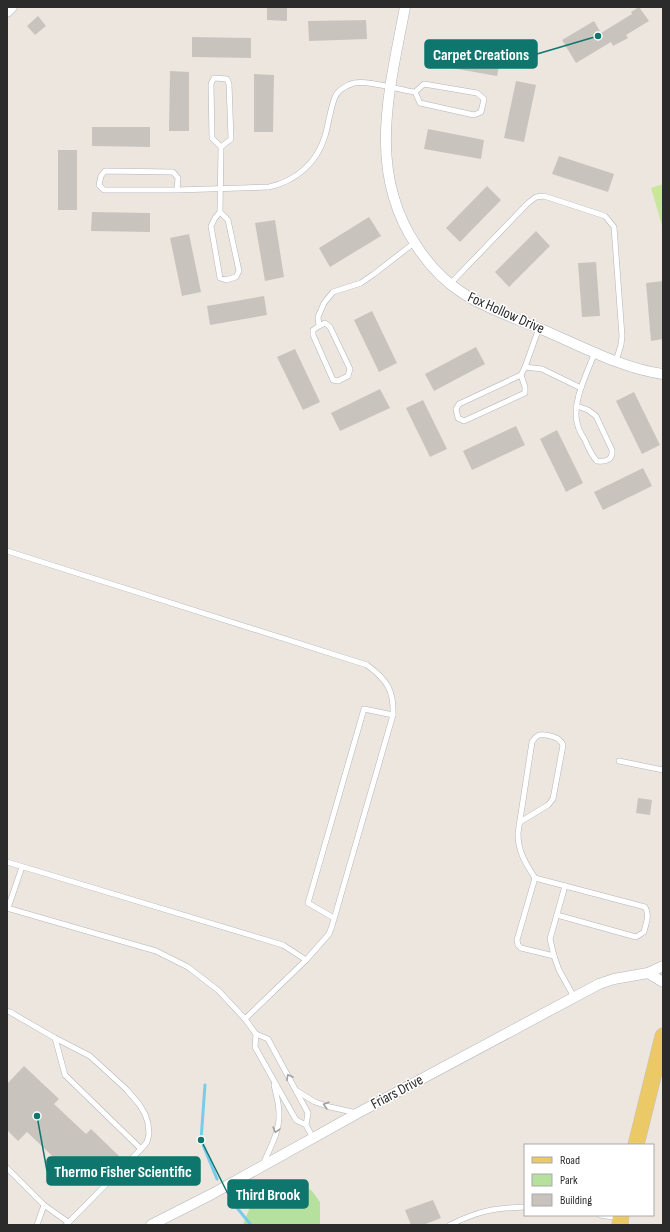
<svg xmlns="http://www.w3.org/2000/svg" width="670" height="1232" font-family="'Sofia Sans Condensed',sans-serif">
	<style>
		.green { fill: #b6e09e }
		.pitch { fill: #c8e79a }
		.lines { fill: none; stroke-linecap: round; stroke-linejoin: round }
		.stream { stroke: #77cde9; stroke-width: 3 }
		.building { fill: #c8c4bd }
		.service-casing { stroke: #b2b5be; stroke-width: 6 }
		.minor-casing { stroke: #b2b5be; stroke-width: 11 }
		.primary-casing { stroke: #c4c4c4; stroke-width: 17 }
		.service { stroke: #fff; stroke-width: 5 }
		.minor { stroke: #fff; stroke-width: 10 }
		.primary { stroke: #eac966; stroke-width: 16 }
		.oneway { stroke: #a0a0a0 }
		.labels { text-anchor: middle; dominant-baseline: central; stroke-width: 3; stroke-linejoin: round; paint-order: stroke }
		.street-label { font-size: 15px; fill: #2b2b2b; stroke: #fff }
		.leader { fill: none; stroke: #0f766e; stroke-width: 1.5 }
		.callout-dot { fill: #0f766e; stroke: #fff; stroke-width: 1.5 }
		.callout { fill: #0f766e; stroke: #0f766e; stroke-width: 1.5 }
		.callout-label { font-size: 16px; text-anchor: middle; font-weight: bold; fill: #fff }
	</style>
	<rect width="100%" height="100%" fill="#ece6de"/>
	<path class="green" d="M287,1180L304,1185L312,1191L320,1202V1225H243C249,1210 256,1186 274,1181C278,1180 283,1180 287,1180Z"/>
	<path class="pitch" d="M663,184V225H662L651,188Z"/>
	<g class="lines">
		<g class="stream">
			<path d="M205,1085L201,1140L217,1179"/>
			<path d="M229,1198L251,1225"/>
		</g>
	</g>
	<g class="building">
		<path d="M267,7H287V21L267,20Z"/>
		<path d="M639,7L649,21L626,35L628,38L613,46L611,42L576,63L562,40L594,21L601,33L632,14L631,12Z"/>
		<path d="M38,16L46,26L35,35L27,26Z"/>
		<path d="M366,20L367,39L309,41L308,21Z"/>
		<path d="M192,37L251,38V58L192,57Z"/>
		<path d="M444,45L501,56L497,76L440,66Z"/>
		<path d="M170,71L189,72V131H169Z"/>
		<path d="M254,74L274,75L273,132H254Z"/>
		<path d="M516,81L536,85L524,142L504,138Z"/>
		<path d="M92,127H150V147L92,146Z"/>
		<path d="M428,129L484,140L481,159L424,149Z"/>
		<rect x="58" y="150" width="19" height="60"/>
		<path d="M559,156L614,174L608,192L552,174Z"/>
		<path d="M487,186L501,200L460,242L446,228Z"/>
		<path d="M92,212L150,213V232L91,231Z"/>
		<path d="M369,217L381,236L330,267L319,248Z"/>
		<path d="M275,220L284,277L265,281L255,223Z"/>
		<path d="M536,231L550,246L509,287L495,272Z"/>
		<path d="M189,234L201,292L182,296L170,238Z"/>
		<path d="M596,262L600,316L582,317L578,263Z"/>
		<path d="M663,281V339L651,341L646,283Z"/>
		<path d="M264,296L267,315L210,325L207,306Z"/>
		<path d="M372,311L397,363L379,372L354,320Z"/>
		<path d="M476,347L485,364L434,391L425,374Z"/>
		<path d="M295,349L320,402L303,410L277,357Z"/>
		<path d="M380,389L390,408L340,431L331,413Z"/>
		<path d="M634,392L660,445L642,454L616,401Z"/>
		<path d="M423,400L447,449L430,457L406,408Z"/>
		<path d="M516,426L525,445L472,470L463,451Z"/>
		<path d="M557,430L583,483L566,492L540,439Z"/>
		<path d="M643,468L652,486L603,510L594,492Z"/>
		<path d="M638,798L652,800L650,815L636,813Z"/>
		<path d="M24,1066L59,1099L54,1104L86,1134L91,1129L119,1156L108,1168L109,1169L103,1176L98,1171L84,1186L27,1132L18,1141L7,1130V1084Z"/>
		<path d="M433,1200L441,1218L423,1225H411L405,1210Z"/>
	</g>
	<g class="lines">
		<g class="service-casing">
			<g id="service">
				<path d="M177,190H104L99,185L101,176L105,171L173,172L178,178L177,190L269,187C296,181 317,163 325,136C329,123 330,109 335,97C338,90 347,85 354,83C368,80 400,90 415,92L420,103L474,115L481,112L484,99L477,93L424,84L415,92"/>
				<path d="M220,212L228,220L239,271L236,277L226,280L220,278L211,226L215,218L220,212L221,147L231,139L229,84L227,79L214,78L211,84L212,138L221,147"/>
				<path d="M450,284L528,203L536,197L544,196L605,216L614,227L622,336L621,345L616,361"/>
				<path d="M319,326L325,323L330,327L350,369L348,376L338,381L333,380L313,335V330L319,326L318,317L324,303L333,292L361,283L374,274L414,243"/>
				<path d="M525,367L539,328"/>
				<path d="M521,375L525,387V393L464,421L458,418L456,409L459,404L521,375L525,367L542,369L581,388"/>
				<path d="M577,406L588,410L596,416L612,450C613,460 606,462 597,461C591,455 588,447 585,440C582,435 579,431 578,426C570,405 588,371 595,352"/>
				<path d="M7,551L367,665C387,680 394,690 393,715L332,926L329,934L306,960L245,1019"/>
				<path d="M619,761L663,770"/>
				<path d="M520,822L548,805L553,799L563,745C560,737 547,734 539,735C536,736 534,739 532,742L518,833C518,852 525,862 535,878L645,907C650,915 646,923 644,932L636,937L557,915"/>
				<path d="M7,862L283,945L306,960"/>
				<path d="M535,878L517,940L518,945L521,948L554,956"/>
				<path d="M565,886L550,939L554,956L559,970L574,997"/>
				<path d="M7,908L156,951L188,967L219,991L245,1019L256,1034L268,1039L308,1113L306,1125"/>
				<path d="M8,908L22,867"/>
				<path d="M334,918L308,903L364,709L393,715"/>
				<path d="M7,1011L10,1012L55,1038L90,1056L126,1089L139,1104L145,1114L148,1123L149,1134L147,1142L141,1149L66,1225"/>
				<path d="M256,1034L255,1047L296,1120L306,1125L313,1138"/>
				<path d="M55,1038L65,1075L141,1149"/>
				<path d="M297,1091L315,1102L330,1107L357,1113"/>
				<path d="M263,1164C270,1148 280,1131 279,1113C279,1104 276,1094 274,1085"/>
				<path d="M7,1168L44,1205"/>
				<path d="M600,1215L619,1218"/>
				<path d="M37,1225L44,1205L68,1222"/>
				<path d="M450,1225C478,1211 494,1208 525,1207"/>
			</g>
		</g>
		<g class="minor-casing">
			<g id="minor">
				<path d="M405,7C390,88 366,170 416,245C428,264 445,282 464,294C488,309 515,318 541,329C579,345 623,369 663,374"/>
				<path d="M7,12L12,7"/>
				<path d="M648,973L663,982"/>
				<path d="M151,1225L212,1194L358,1113L599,984L614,979L648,973L663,966"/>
			</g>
		</g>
		<g class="primary-casing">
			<g id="primary">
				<path d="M636,1145L663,1036"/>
				<path d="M620,1225L621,1215"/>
			</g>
		</g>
		<use href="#service" class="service"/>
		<use href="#minor" class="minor"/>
		<use href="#primary" class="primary"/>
	</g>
	<defs><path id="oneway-chevron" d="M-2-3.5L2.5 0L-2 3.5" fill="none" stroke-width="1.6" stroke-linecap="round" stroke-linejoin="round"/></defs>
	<g class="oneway">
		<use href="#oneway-chevron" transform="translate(289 1077) rotate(-119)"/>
		<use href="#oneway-chevron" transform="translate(326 1105) rotate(-163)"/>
		<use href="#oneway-chevron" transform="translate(276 1130) rotate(106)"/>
	</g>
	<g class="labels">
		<g class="street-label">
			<text transform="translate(506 313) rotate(24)">Fox Hollow Drive</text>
			<text transform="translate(397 1092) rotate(-28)">Friars Drive</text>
		</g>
	</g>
	<path class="leader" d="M598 36L537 54M37 1116L47 1171M201 1140L228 1194"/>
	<g class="callout-dot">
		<circle cx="598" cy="36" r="4"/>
		<circle cx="37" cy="1116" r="4"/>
		<circle cx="201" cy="1140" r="4"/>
	</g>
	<g class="callout">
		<rect x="425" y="40" width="112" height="28" rx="4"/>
		<rect x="47" y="1157" width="153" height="28" rx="4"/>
		<rect x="228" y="1180" width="80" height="28" rx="4"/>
	</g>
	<g class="callout-label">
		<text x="481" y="60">Carpet Creations</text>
		<text x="123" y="1177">Thermo Fisher Scientific</text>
		<text x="268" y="1200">Third Brook</text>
	</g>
	<rect width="670" height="1232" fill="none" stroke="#2b2b2b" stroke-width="16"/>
	<rect x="524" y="1144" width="130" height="72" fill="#ffffff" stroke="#aaaaaa"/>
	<rect x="532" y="1157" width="20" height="6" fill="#eac966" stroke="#aaaaaa"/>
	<text x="560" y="1164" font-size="12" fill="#2b2b2b">Road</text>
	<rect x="532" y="1174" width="20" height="12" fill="#b6e09e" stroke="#aaaaaa"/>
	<text x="560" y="1184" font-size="12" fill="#2b2b2b">Park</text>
	<rect x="532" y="1194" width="20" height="12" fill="#c8c4bd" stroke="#aaaaaa"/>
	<text x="560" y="1204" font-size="12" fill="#2b2b2b">Building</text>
</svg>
